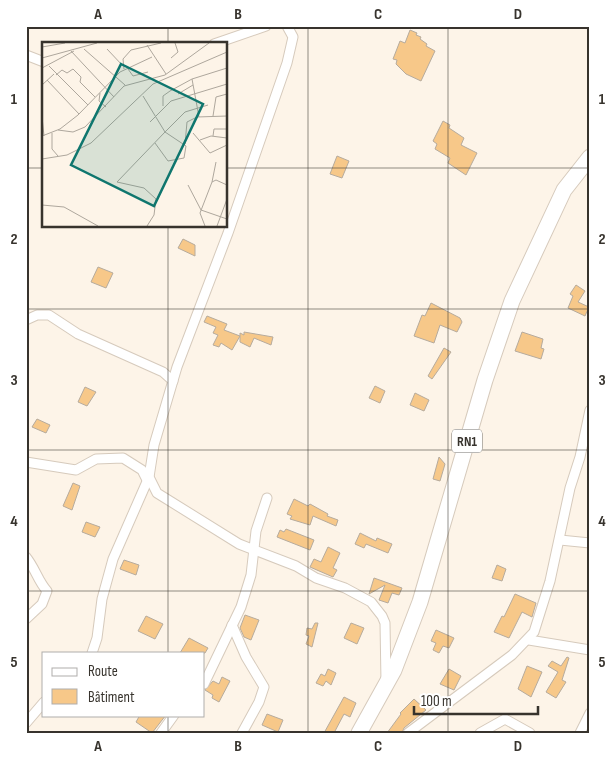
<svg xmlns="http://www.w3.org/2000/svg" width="616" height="759" font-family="'Sofia Sans Condensed',sans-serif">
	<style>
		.building { fill: #f7c889; stroke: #b6ab9d }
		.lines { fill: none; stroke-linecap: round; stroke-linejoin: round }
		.minor-casing { stroke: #d6cabc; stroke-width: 11 }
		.trunk-casing { stroke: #d6cabc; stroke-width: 17 }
		.minor { stroke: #fff; stroke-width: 9 }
		.trunk { stroke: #fff; stroke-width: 15 }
		.grid { fill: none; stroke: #37332d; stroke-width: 1; stroke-opacity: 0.55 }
		.labels { text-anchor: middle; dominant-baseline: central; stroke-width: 4.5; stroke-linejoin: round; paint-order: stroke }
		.shield { fill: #fff; stroke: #73706c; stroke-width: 1 }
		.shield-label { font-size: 14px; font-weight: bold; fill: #37332d }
		.inset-road { fill: none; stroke: #aea79d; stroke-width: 1 }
		.view { fill: #0f766e; fill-opacity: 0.15; stroke: #0f766e; stroke-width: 2.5 }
		.inset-edge { fill: none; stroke: #37332d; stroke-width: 2.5 }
		.neatline { fill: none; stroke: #37332d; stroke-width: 2 }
		.grid-label { font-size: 16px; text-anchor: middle; font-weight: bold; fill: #37332d }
	</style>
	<rect width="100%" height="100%" fill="#fdf4e8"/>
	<g class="building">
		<path d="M410,30L417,33L416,35L421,37L420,39L427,44L426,46L435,51L421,81L406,74L396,64L397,60L393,59L400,41L405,43Z"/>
		<path d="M443,121L450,125L449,128L464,138L461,145L477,153L466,175L448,163L450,158L435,149L437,144L433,141Z"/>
		<path d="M337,156L349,161L342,178L330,174Z"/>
		<path d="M183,239L195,245V256L178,248Z"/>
		<path d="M98,267L113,273L106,288L91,282Z"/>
		<path d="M576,285L585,291L578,302L589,307L585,316L568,308L573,296L570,294Z"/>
		<path d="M431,303L460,318L462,322L457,332L440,325L434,343L414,336L422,315L425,316Z"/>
		<path d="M207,316L227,324L224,330L240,336L232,350L221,343L219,347L213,345L218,335L213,333L216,327L204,322Z"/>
		<path d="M244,332L273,337L271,345L254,338L250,347L240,342V333L244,335Z"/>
		<path d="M522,332L543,339L541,348L544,349L541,359L515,351Z"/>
		<path d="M444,348L451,352L432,379L428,376Z"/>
		<path d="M375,386L385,391L380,403L369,398Z"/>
		<path d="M85,387L96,392L87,406L78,402Z"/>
		<path d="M415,393L429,400L424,411L410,405Z"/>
		<path d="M37,419L50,425L46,433L32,427Z"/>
		<path d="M439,457L445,464L440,481L433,479Z"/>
		<path d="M73,483L80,486L72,510L63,506Z"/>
		<path d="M294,499L308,506L310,504L328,514L327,516L338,520L336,526L313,516L310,525L290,519L292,516L287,514Z"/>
		<path d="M86,522L100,527L95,537L82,532Z"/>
		<path d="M286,529L314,540L310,550L277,537L280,530L284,532Z"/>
		<path d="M360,533L376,541L377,538L392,544L388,553L366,544L364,548L355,544Z"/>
		<path d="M328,547L340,553L333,568L337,570L333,577L310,567L314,559L321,562Z"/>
		<path d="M124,560L139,565L136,575L120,569Z"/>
		<path d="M497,565L506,569L502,581L492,578Z"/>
		<path d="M374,578L402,588L399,595L392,593L388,603L379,600L385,585L369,594Z"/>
		<path d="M515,594L536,603L532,617L522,612L509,638L494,632L502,616L504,617Z"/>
		<path d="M245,615L259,620L251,640L244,637L240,628Z"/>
		<path d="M146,616L163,624L155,639L138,631Z"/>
		<path d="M315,623H318L312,647L306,644L309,636L306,635L307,628L312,629Z"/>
		<path d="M351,623L364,628L357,644L344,638Z"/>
		<path d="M436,630L454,638L449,648L443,646L439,653L433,650L436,643L431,641Z"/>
		<path d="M189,638L208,648L205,653H180Z"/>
		<path d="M567,657L569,658L562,680L566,682L556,698L546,692L558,672L548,666L552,661L561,666Z"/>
		<path d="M527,666L542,672L531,697L518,689Z"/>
		<path d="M328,669L336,673L331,685L326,681L323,686L316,683L321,674L325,676Z"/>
		<path d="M449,669L461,676L454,690L440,684Z"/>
		<path d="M222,677L230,681L219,702L212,698L213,695L205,690L213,681L219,684Z"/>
		<path d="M344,697L356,703L350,717L344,714L334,733H324Z"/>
		<path d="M414,699L426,710L404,728L402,733H387L401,714L400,713Z"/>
		<path d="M267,714L283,720L278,732L262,725Z"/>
		<path d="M140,715H166L152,733L136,722Z"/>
	</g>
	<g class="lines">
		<g class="minor-casing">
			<g id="minor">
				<path d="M287,26L293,37L287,63L228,233L177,367L154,445L149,477L157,493L239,544L296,566L316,578L345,588L371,602L382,616L385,623L386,682"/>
				<path d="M214,44L266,26"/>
				<path d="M26,55L44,62"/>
				<path d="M26,320L37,315H49L78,334L163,372L173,381"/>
				<path d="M26,462L76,470L96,459L123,458L142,470L147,480"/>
				<path d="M560,540L590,543"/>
				<path d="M26,557C35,568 38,581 47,591L42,604L26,619"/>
				<path d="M232,625L246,657L264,687L259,702L242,733"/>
				<path d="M529,640L590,650"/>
				<path d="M92,653L97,638L102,599L113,559L149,477"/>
				<path d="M204,684L241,607L251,575L256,531L267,498"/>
				<path d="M26,723L44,702"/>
				<path d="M161,733L174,715"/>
				<path d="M408,733L512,655L534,632L550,581L570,488L580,457L590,410"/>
				<path d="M480,733L505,719L530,733"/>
				<path d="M580,733L590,713"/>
			</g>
		</g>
		<g class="trunk-casing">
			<path id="trunk" d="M359,733L394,670L420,602L485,380L512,301L564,190L590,157"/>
		</g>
		<use href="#minor" class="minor"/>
		<use href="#trunk" class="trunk"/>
	</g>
	<path class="grid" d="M168,26V44M308,26V733M448,26V733M26,168H44M226,168H590M168,226V653M26,309H590M26,450H590M26,591H590M168,715V733"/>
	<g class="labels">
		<rect class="shield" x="452" y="429.5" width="30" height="23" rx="4"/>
		<g class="shield-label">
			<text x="467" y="441">RN1</text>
		</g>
	</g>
	<g transform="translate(42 42)">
		<rect width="185" height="185" fill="#fdf4e8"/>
		<path class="inset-road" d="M105,3L124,32M0,5L23,1M42,7L83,43M65,7L81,24M29,9L72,55M0,16L55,1M129,16L136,10L133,1M7,24L46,63M0,26L32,9M82,27L81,17L89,8L119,1M86,27L91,34L106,30M14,33L20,28L25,31L31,27L39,35L38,40L53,55M150,37L157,75M5,38L37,72M0,43L12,32M58,51L57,59L64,65M136,52L151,43M101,54L123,90L75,140L102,146L114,157L112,173L105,184M121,64V54L128,49L150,37L185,26M171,74L174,55L185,52M0,75L2,94M108,80L129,59L185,42M16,88L31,90L43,85L82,44L123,33L167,1M123,90L143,70L166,63M10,91V107L16,114M151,91L168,111L185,103M0,94L18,87L36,73L78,30L110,15M171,94L172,87H185M158,98L169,94L185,96M113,101L126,119L142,116L144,104L123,90M143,102L145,80L155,75L185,74M0,117L25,113L49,101L111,42L185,10M170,140L174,120M146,143L159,168L185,177M0,163L22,165L56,184M163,184L158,171L170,140L174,138L185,143M175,184L185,157"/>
		<path class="view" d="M79,22L161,62L112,164L29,123Z"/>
		<rect width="185" height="185" class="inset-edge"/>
	</g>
	<rect width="616" height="759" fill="none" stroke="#ffffff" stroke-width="55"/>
	<rect x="42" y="652" width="162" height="65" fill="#ffffff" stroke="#afadab"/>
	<rect x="52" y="668" width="25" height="8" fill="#ffffff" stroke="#afadab"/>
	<text x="88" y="676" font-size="15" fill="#37332d">Route</text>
	<rect x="52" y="689" width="25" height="15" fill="#f7c889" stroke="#afadab"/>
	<text x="88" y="702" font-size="15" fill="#37332d">Bâtiment</text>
	<path d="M414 706v8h124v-8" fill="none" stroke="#37332d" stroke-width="2.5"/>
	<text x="421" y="706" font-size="15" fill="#37332d" stroke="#ffffff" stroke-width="4" paint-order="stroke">100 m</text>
	<rect x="28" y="28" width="560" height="704" class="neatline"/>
	<g class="grid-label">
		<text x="98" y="19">A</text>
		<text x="238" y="19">B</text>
		<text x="378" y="19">C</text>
		<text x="518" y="19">D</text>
		<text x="14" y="104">1</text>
		<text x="602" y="104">1</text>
		<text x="14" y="244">2</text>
		<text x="602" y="244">2</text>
		<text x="14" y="385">3</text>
		<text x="602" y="385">3</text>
		<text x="14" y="526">4</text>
		<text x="602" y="526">4</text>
		<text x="14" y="667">5</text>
		<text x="602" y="667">5</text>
		<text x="98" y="751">A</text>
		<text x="238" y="751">B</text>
		<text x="378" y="751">C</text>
		<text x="518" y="751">D</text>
	</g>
</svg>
